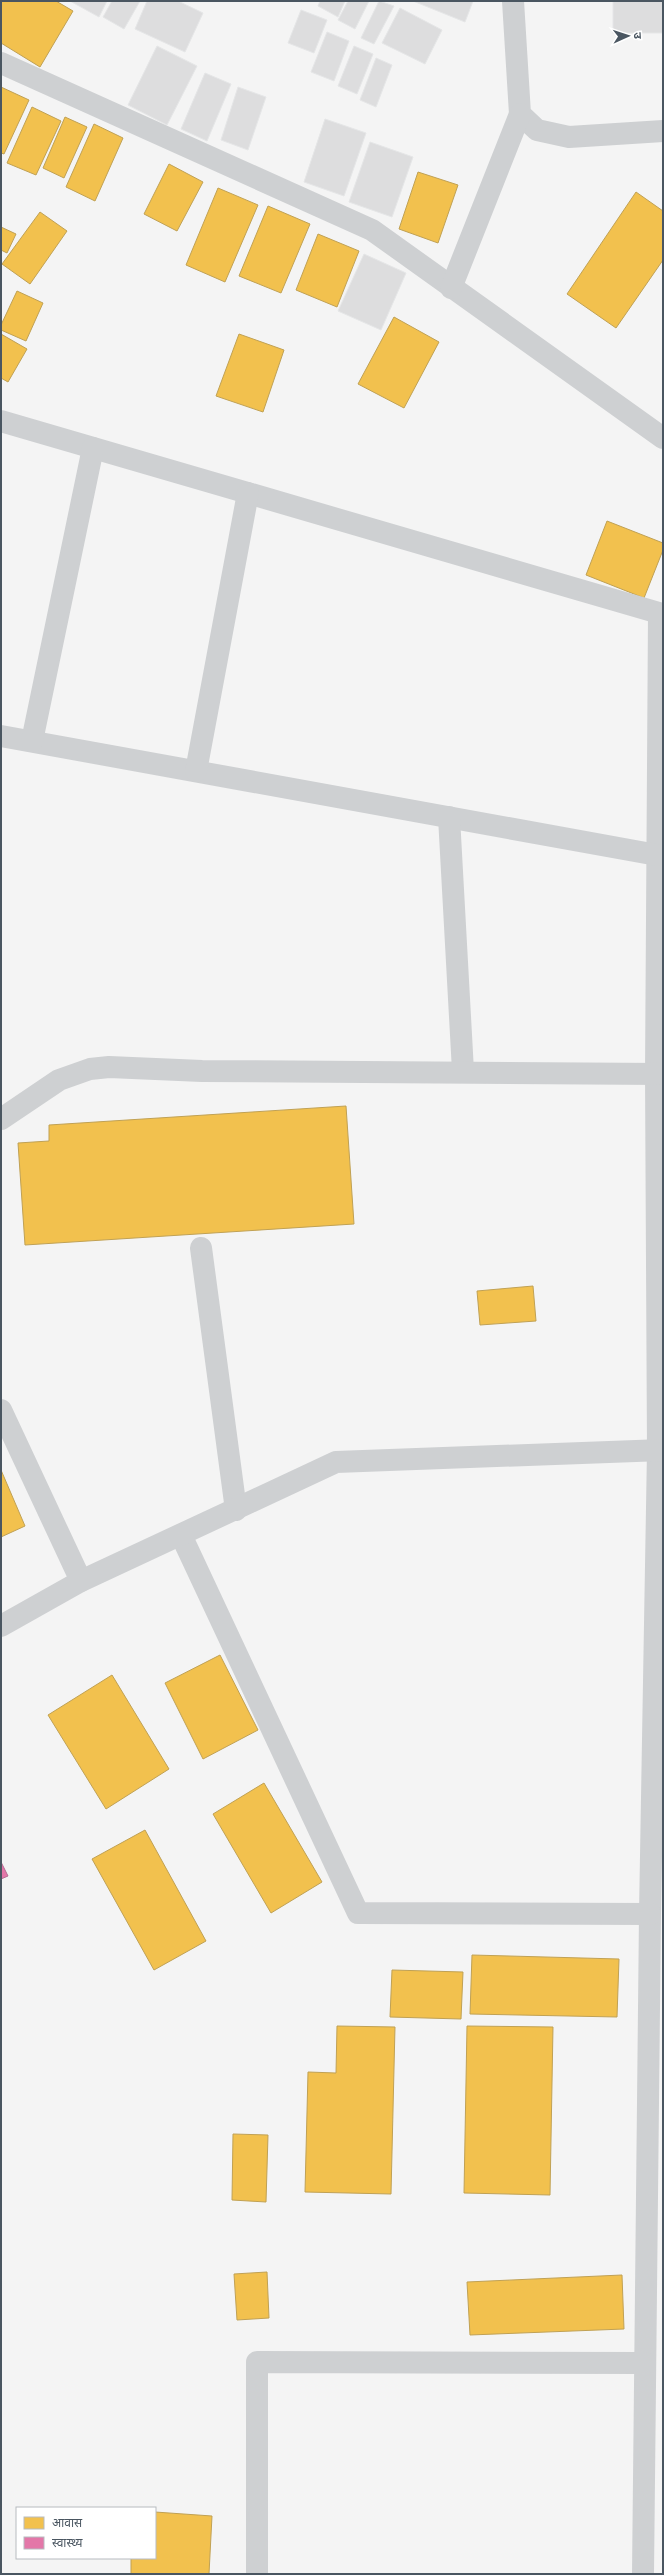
<svg xmlns="http://www.w3.org/2000/svg" width="664" height="2575" font-family="'Alegreya Sans','Noto Sans Devanagari',sans-serif">
	<style>
		.homes { fill: #f2c14e; stroke: #c0a154 }
		.health { fill: #e377a8; stroke: #b56d93 }
		.building { fill: #ddddde; stroke: #e5e6e7 }
		.lines { fill: none; stroke-linecap: round; stroke-linejoin: round }
		.minor { stroke: #ced0d2; stroke-width: 22 }
	</style>
	<rect width="100%" height="100%" fill="#f4f4f4"/>
	<g class="homes">
		<path d="M1,1H56L73,11L40,67L1,43Z"/>
		<path d="M1,87L29,100L4,154L1,153Z"/>
		<path d="M32,107L61,121L36,175L7,163Z"/>
		<path d="M65,117L87,127L64,178L43,168Z"/>
		<path d="M94,124L123,138L95,201L66,187Z"/>
		<path d="M169,164L203,182L177,231L144,214Z"/>
		<path d="M418,172L458,185L438,243L399,229Z"/>
		<path d="M218,188L258,205L225,282L186,265Z"/>
		<path d="M636,192L663,211V260L616,328L567,294Z"/>
		<path d="M268,206L310,224L281,293L239,276Z"/>
		<path d="M40,212L67,231L30,284L2,264Z"/>
		<path d="M1,227L16,234L7,253L1,250Z"/>
		<path d="M318,234L359,251L337,307L296,290Z"/>
		<path d="M17,291L43,303L26,341L1,330V325Z"/>
		<path d="M394,317L439,342L404,408L358,384Z"/>
		<path d="M1,334L27,349L8,382L1,378Z"/>
		<path d="M239,334L284,350L263,412L216,396Z"/>
		<path d="M607,521L663,543V550L644,598L586,575Z"/>
		<path d="M346,1106L354,1224L25,1245L18,1143L49,1141V1125Z"/>
		<path d="M533,1286L536,1321L480,1325L477,1291Z"/>
		<path d="M1,1470L25,1526L1,1537Z"/>
		<path d="M220,1655L258,1730L203,1759L165,1683Z"/>
		<path d="M112,1675L169,1769L106,1809L48,1715Z"/>
		<path d="M264,1783L322,1882L271,1913L213,1814Z"/>
		<path d="M145,1830L206,1941L154,1970L92,1859Z"/>
		<path d="M472,1955L619,1959L617,2017L470,2014Z"/>
		<path d="M392,1970L463,1972L461,2019L390,2017Z"/>
		<path d="M337,2026L395,2027L391,2194L305,2192L308,2072L336,2073Z"/>
		<path d="M467,2026L553,2027L550,2195L464,2193Z"/>
		<path d="M233,2134L268,2135L266,2202L232,2200Z"/>
		<path d="M267,2272L269,2318L237,2320L234,2274Z"/>
		<path d="M622,2275L624,2329L470,2335L467,2282Z"/>
		<path d="M155,2512L212,2516L209,2574H131V2558H155Z"/>
	</g>
	<path class="health" d="M1,1862L8,1876L1,1879Z"/>
	<g class="building">
		<path d="M70,1H107L99,17Z"/>
		<path d="M112,1H140L124,29L103,17Z"/>
		<path d="M147,1H178L203,13L185,52L135,29Z"/>
		<path d="M320,1H345L338,17L318,6Z"/>
		<path d="M348,1H369L355,29L338,20Z"/>
		<path d="M379,1L394,6L374,44L361,38Z"/>
		<path d="M413,1H473L465,22Z"/>
		<rect x="613" y="1" width="50" height="32"/>
		<path d="M400,8L442,30L425,64L382,43Z"/>
		<path d="M301,10L327,20L314,53L288,43Z"/>
		<path d="M327,32L349,41L334,81L311,72Z"/>
		<path d="M157,46L197,66L167,125L128,105Z"/>
		<path d="M354,46L373,54L357,94L338,86Z"/>
		<path d="M376,58L392,65L376,107L360,100Z"/>
		<path d="M205,73L231,84L207,141L181,129Z"/>
		<path d="M238,87L266,97L248,150L221,140Z"/>
		<path d="M325,119L366,133L344,196L304,182Z"/>
		<path d="M370,142L413,157L392,217L349,202Z"/>
		<path d="M364,254L406,273L381,330L338,311Z"/>
	</g>
	<g class="lines">
		<g class="minor">
			<path d="M513,1L520,114L537,130L569,137L663,131"/>
			<path d="M1,63L372,230L663,438"/>
			<path d="M451,288L520,114"/>
			<path d="M1,421L659,613L656,1074L658,1450L650,1914L643,2574"/>
			<path d="M1,736L657,855"/>
			<path d="M32,741L93,448"/>
			<path d="M196,771L248,493"/>
			<path d="M449,817L463,1071"/>
			<path d="M1,1119L59,1080L90,1069L109,1067L202,1071L663,1074"/>
			<path d="M201,1248L236,1510"/>
			<path d="M1,1410L81,1581"/>
			<path d="M181,1535L358,1913L650,1914"/>
			<path d="M1,1626L81,1581L336,1462L663,1450"/>
			<path d="M257,2574V2362L645,2363"/>
		</g>
	</g>
	<rect width="664" height="2575" fill="none" stroke="#4a5661" stroke-width="4"/>
	<rect x="16" y="2507" width="140" height="52" fill="#ffffff" stroke="#b7bbc0"/>
	<rect x="24" y="2517" width="20" height="12" fill="#f2c14e" stroke="#b7bbc0"/>
	<text x="52" y="2527" font-size="12" fill="#4a5661">आवास</text>
	<rect x="24" y="2537" width="20" height="12" fill="#e377a8" stroke="#b7bbc0"/>
	<text x="52" y="2547" font-size="12" fill="#4a5661">स्वास्थ्य</text>
	<g transform="translate(628 36) rotate(87)" stroke="#ffffff" stroke-width="3" paint-order="stroke">
	<path d="M0-3L7 15L0 10L-7 15Z" fill="#4a5661"/>
	<text y="-6" font-size="11" font-weight="bold" text-anchor="middle" fill="#4a5661">उ</text>
	</g>
</svg>
